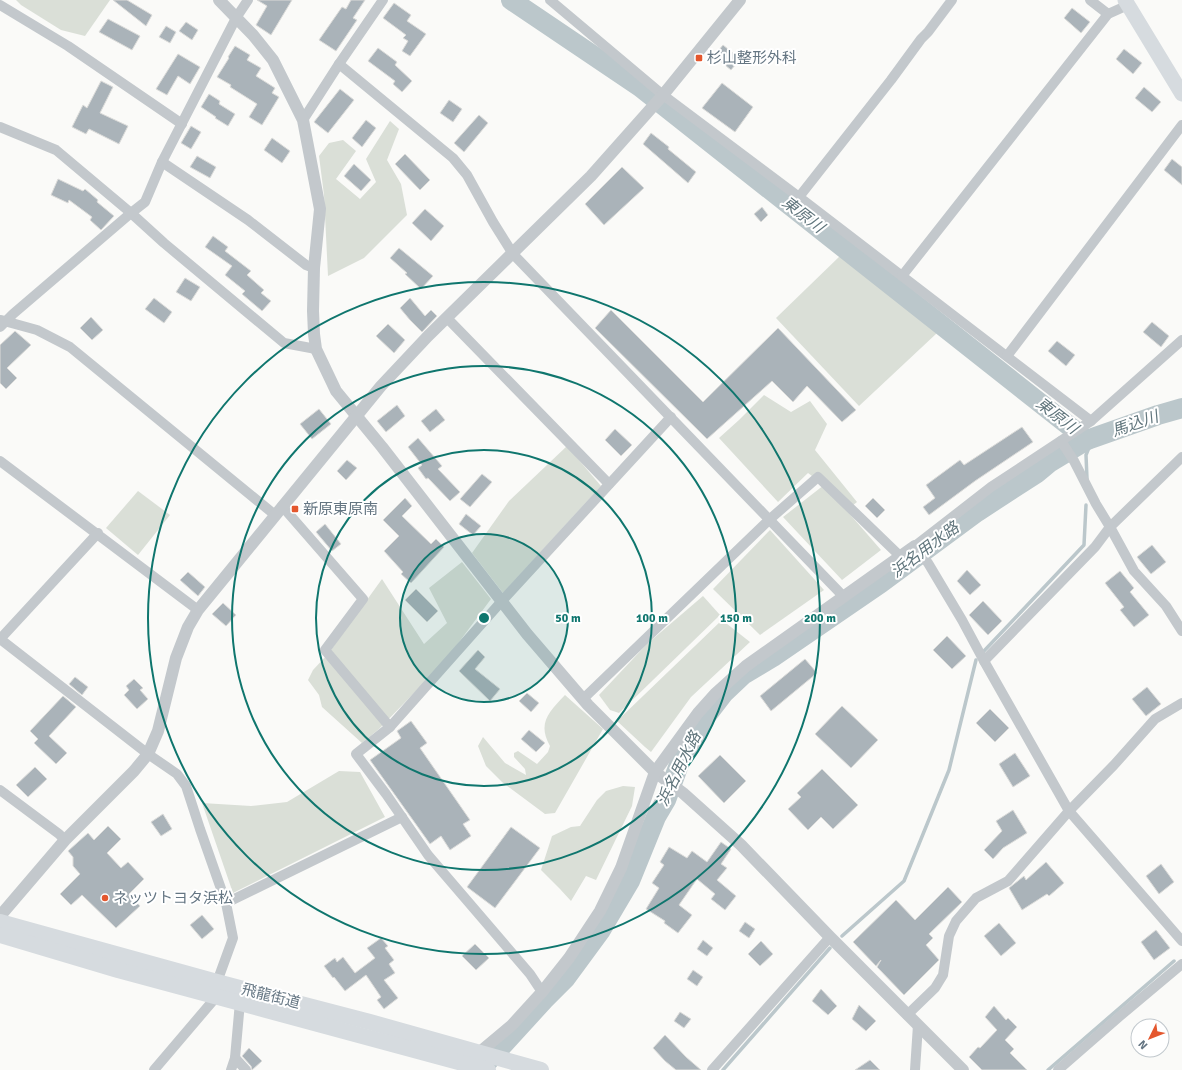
<svg xmlns="http://www.w3.org/2000/svg" width="1182" height="1070" font-family="Signika,'Noto Sans JP',sans-serif">
	<style>
		.green { fill: #dadfd7 }
		.lines { fill: none; stroke-linecap: round; stroke-linejoin: round }
		.stream { stroke: #bbc7cb; stroke-width: 3.5 }
		.river { stroke: #bbc7cb; stroke-width: 20 }
		.building { fill: #aab3b9; stroke: #dcdcda }
		.minor { stroke: #c3c8cc; stroke-width: 10 }
		.tertiary { stroke: #c3c8cc; stroke-width: 12 }
		.primary { stroke: #d6dbdf; stroke-width: 15 }
		.trunk { stroke: #d6dbdf; stroke-width: 16 }
		.ring { fill: none; stroke: #0f766e; stroke-width: 2 }
		.poi-dot { fill: #e4572e; stroke: #fff; stroke-width: 1.5 }
		.labels { text-anchor: middle; dominant-baseline: central; stroke-width: 4; stroke-linejoin: round; paint-order: stroke }
		.poi-label { font-size: 15px; fill: #657683; stroke: #fff; text-anchor: start }
		.street-label { font-size: 15px; fill: #657683; stroke: #fff }
		.water-label { font-size: 16px; font-style: italic; fill: #60757c; stroke: #fff }
		.centre { fill: #0f766e; stroke: #fff; stroke-width: 2 }
		.ring-label { font-size: 12px; text-anchor: middle; font-weight: bold; fill: #0f766e; stroke: #fff; stroke-width: 4; stroke-linejoin: round; paint-order: stroke }
	</style>
	<rect width="100%" height="100%" fill="#fafaf8"/>
	<g class="green">
		<path d="M16,0H110L85,36L61,30L21,5Z"/>
		<path d="M390,121L399,129L387,160L401,184L407,215L364,258L328,276L324,195L319,156L329,143L343,140L356,151L336,179L360,199L376,182L366,159Z"/>
		<path d="M840,256L937,333L859,406L776,318Z"/>
		<path d="M764,395L791,412L810,401L827,424L815,450L857,502L852,506L827,488L881,550L842,580L783,517L824,485L808,473L778,502L719,438L739,420Z"/>
		<path d="M567,446L601,486L503,593L472,553L509,501Z"/>
		<path d="M138,491L170,515L138,555L106,528Z"/>
		<path d="M770,530L824,590L760,635L713,589Z"/>
		<path d="M462,562L491,599L445,661L379,729L362,743L322,707L319,695L308,680L313,670L328,654L382,579L424,644L447,623L429,588Z"/>
		<path d="M703,596L720,615L619,713L610,710L599,695L647,644Z"/>
		<path d="M722,620L750,642L691,697L651,752L645,747L617,721Z"/>
		<path d="M565,695L603,729L555,813L545,814L502,782L486,766L478,746L483,737L505,763L526,775L525,769L514,757V753L518,751L537,764L548,752L550,746C537,723 549,712 565,695Z"/>
		<path d="M339,771L360,772L385,817L233,893L202,803L251,806L287,802Z"/>
		<path d="M623,786L635,787L632,806L596,880L586,876L571,901L560,889L541,870L552,836L571,827L580,826L597,800L606,791Z"/>
	</g>
	<g class="lines">
		<g class="stream">
			<path d="M1087,440L1090,445L1086,455L1087,479"/>
			<path d="M984,651L1084,545L1086,505"/>
			<path d="M842,936L904,881L949,770L976,660"/>
			<path d="M723,1070L830,948"/>
			<path d="M1048,1070L1174,961"/>
		</g>
		<g class="river">
			<path d="M511,0L640,87L1087,440"/>
			<path d="M480,1070L544,1000L565,979L601,930L630,881L656,817L666,800L681,759L704,719L724,693L743,675L773,657L881,583L977,512L1037,473L1049,463L1087,440L1158,415L1182,408"/>
		</g>
	</g>
	<g class="building">
		<path d="M113,0H127L152,15L146,26Z"/>
		<path d="M257,0H292L271,35L256,25L267,6Z"/>
		<path d="M351,0H365L353,18L357,20L336,51L319,40L342,7L346,9Z"/>
		<path d="M394,3L411,15L407,21L426,34L410,56L402,51L408,41L403,38L406,35L383,18Z"/>
		<path d="M1072,8L1090,22L1081,33L1064,18Z"/>
		<path d="M108,19L140,36L132,50L99,32Z"/>
		<path d="M186,22L198,30L192,40L179,31Z"/>
		<path d="M166,26L176,32L170,43L159,37Z"/>
		<path d="M723,45L740,59L731,70L714,56Z"/>
		<path d="M235,46L250,55L247,60L261,68L256,76L275,88L272,93L279,97L262,125L249,117L257,104L230,87L231,85L217,77L229,58L228,57Z"/>
		<path d="M378,48L397,62L395,65L412,81L402,92L393,84L395,81L368,61Z"/>
		<path d="M1124,49L1142,63L1133,74L1116,59Z"/>
		<path d="M178,54L200,67L190,84L178,76L167,95L156,89Z"/>
		<path d="M101,81L113,87L100,113L128,126L119,144L89,129L86,134L72,127L83,105L87,108Z"/>
		<path d="M722,83L753,107L735,132L702,108Z"/>
		<path d="M1144,87L1161,102L1152,112L1135,98Z"/>
		<path d="M340,89L354,100L328,133L314,122Z"/>
		<path d="M209,94L220,101L219,104L235,114L228,126L215,118L216,117L201,107Z"/>
		<path d="M449,100L462,109L453,122L440,113Z"/>
		<path d="M479,115L488,123L464,152L454,143Z"/>
		<path d="M366,120L376,128L362,147L352,138Z"/>
		<path d="M191,126L201,132L191,149L181,143Z"/>
		<path d="M651,133L669,147L668,149L696,172L688,183L643,144Z"/>
		<path d="M272,138L290,151L282,163L264,150Z"/>
		<path d="M405,154L430,180L420,190L395,164Z"/>
		<path d="M197,156L216,167L210,178L190,167Z"/>
		<path d="M1172,159L1182,167V185L1164,170Z"/>
		<path d="M354,164L371,180L361,191L344,176Z"/>
		<path d="M622,167L644,188L604,225L585,204Z"/>
		<path d="M58,179L83,191L85,189L98,200L97,202L114,216L101,230L90,220L92,217L69,200L68,203L51,195Z"/>
		<path d="M762,207L768,215L761,222L754,214Z"/>
		<path d="M425,209L444,226L431,241L412,223Z"/>
		<path d="M213,236L228,247L225,251L251,271L247,275L264,290L261,293L271,301L262,311L242,294L245,291L225,275L232,266L205,247Z"/>
		<path d="M399,248L433,276L421,289L405,274L407,273L390,258Z"/>
		<path d="M185,278L200,287L191,301L176,292Z"/>
		<path d="M154,298L172,312L164,323L145,309Z"/>
		<path d="M410,298L425,316L431,310L437,316L422,332L410,320L400,308Z"/>
		<path d="M611,310L703,402L778,328L856,410L842,422L807,386L793,402L772,381L707,439L595,328Z"/>
		<path d="M91,317L103,330L92,340L80,328Z"/>
		<path d="M1152,322L1169,336L1161,347L1143,332Z"/>
		<path d="M388,324L405,340L394,353L376,336Z"/>
		<path d="M15,331L31,345L7,368L17,378L6,389L0,383V345Z"/>
		<path d="M1057,341L1075,355L1066,366L1048,351Z"/>
		<path d="M397,405L405,416L386,432L377,421Z"/>
		<path d="M319,409L331,424L312,439L300,424Z"/>
		<path d="M436,409L445,420L430,432L421,421Z"/>
		<path d="M1022,427L1033,442L975,481L929,515L923,507L935,498L926,485L960,460L964,465Z"/>
		<path d="M615,429L632,445L621,456L605,440Z"/>
		<path d="M418,438L442,466L438,469L460,492L450,501L428,478L426,479L418,468L422,465L408,447Z"/>
		<path d="M347,460L357,468L346,480L337,471Z"/>
		<path d="M482,474L492,482L470,507L460,499Z"/>
		<path d="M405,498L412,506L402,516L431,544L436,539L444,547L411,583L401,574L403,572L384,551L399,536L383,520Z"/>
		<path d="M873,498L885,510L877,518L865,506Z"/>
		<path d="M466,514L481,526L473,535L459,524Z"/>
		<path d="M325,524L341,544L332,551L316,532Z"/>
		<path d="M1152,545L1166,562L1151,574L1137,557Z"/>
		<path d="M967,570L981,585L970,595L957,581Z"/>
		<path d="M1120,571L1134,588L1130,592L1149,615L1134,627L1120,610L1124,607L1105,583Z"/>
		<path d="M188,572L205,587L198,596L180,580Z"/>
		<path d="M416,589L438,611L427,622L405,600Z"/>
		<path d="M983,601L1002,621L988,635L969,615Z"/>
		<path d="M223,603L236,615L226,626L212,614Z"/>
		<path d="M947,636L966,656L952,669L933,650Z"/>
		<path d="M478,650L485,657L475,669L500,689L490,701L459,671Z"/>
		<path d="M805,659L817,673L771,711L760,696Z"/>
		<path d="M75,677L88,687L82,695L69,684Z"/>
		<path d="M134,679L143,688L140,690L148,699L137,709L124,695L129,690L126,686Z"/>
		<path d="M1147,687L1161,704L1146,716L1132,699Z"/>
		<path d="M527,693L539,703L531,712L519,701Z"/>
		<path d="M63,696L76,707L49,736L67,753L56,764L34,743L38,739L30,731Z"/>
		<path d="M842,706L878,740L851,768L815,734Z"/>
		<path d="M990,709L1009,728L995,742L976,723Z"/>
		<path d="M411,721L427,743L420,748L470,820L463,824L471,836L450,850L441,836L430,844L370,760L401,738L397,731Z"/>
		<path d="M529,730L545,743L536,752L521,739Z"/>
		<path d="M1015,753L1030,776L1013,787L999,764Z"/>
		<path d="M720,755L746,781L724,803L698,776Z"/>
		<path d="M35,767L47,779L28,797L16,785Z"/>
		<path d="M822,769L858,805L833,829L821,817L808,830L788,809L801,797L797,793Z"/>
		<path d="M1013,810L1027,833L1003,848L993,859L984,850L1002,831L996,821Z"/>
		<path d="M163,814L172,829L161,836L151,822Z"/>
		<path d="M108,826L121,839L107,853L121,868L128,862L144,879L129,894L140,906L116,928L82,895L71,905L60,894L80,874L73,866V857L68,851L88,833L94,840Z"/>
		<path d="M511,827L540,848L495,908L467,887Z"/>
		<path d="M721,842L731,849L721,864L727,868L717,880L736,896L725,910L711,899L715,894L697,879L679,905L692,915L678,933L664,923L665,921L646,909L659,888L652,883L664,865L660,862L669,847L687,858L692,851L707,862Z"/>
		<path d="M1046,862L1064,883L1049,896L1047,894L1022,910L1009,888L1024,876L1026,880Z"/>
		<path d="M1161,864L1174,882L1159,894L1146,876Z"/>
		<path d="M948,887L962,902L929,934L933,938L926,945L939,960L904,995L877,967L881,960L876,966L853,942L896,900L915,920Z"/>
		<path d="M202,915L214,929L202,939L190,925Z"/>
		<path d="M745,922L755,929L749,938L739,931Z"/>
		<path d="M999,923L1016,943L1001,956L984,936Z"/>
		<path d="M1156,930L1170,948L1154,960L1141,942Z"/>
		<path d="M381,938L388,946L385,948L394,960L389,964L395,973L384,980L398,998L384,1009L377,1000L381,997L366,975L345,991L334,977L333,978L324,966L335,958L337,962L343,957L355,973L375,958L367,948Z"/>
		<path d="M703,940L713,948L707,956L697,949Z"/>
		<path d="M761,941L773,954L760,966L748,954Z"/>
		<path d="M475,944L489,958L476,970L462,956Z"/>
		<path d="M693,970L703,977L697,986L687,979Z"/>
		<path d="M821,989L837,1006L828,1015L812,1001Z"/>
		<path d="M859,1005L876,1021L866,1031L852,1019Z"/>
		<path d="M994,1006L1006,1020L1008,1018L1017,1027L1005,1040L1014,1049L1010,1053L1027,1070H982L969,1057L978,1047L980,1048L997,1030L985,1017Z"/>
		<path d="M680,1012L691,1019L684,1028L674,1021Z"/>
		<path d="M665,1035L686,1057L701,1070H676L665,1061L653,1048Z"/>
		<path d="M249,1048L262,1061L252,1070L251,1066L242,1056Z"/>
		<path d="M870,1060L880,1070H855Z"/>
	</g>
	<g class="lines">
		<g class="minor">
			<path d="M550,0L663,95L799,197L1091,421"/>
			<path d="M1090,0L1108,14"/>
			<path d="M0,5L68,46L182,124"/>
			<path d="M339,64L453,158L467,175L493,222L513,254L844,597"/>
			<path d="M303,120L339,64L383,0"/>
			<path d="M0,127L56,150L131,213L164,243L284,343L316,349"/>
			<path d="M162,162L248,220L306,265L314,268"/>
			<path d="M799,197L891,80L921,39L928,32L952,0"/>
			<path d="M902,276L1108,14L1128,5"/>
			<path d="M447,318L609,484"/>
			<path d="M1,320L37,330L70,347L275,515"/>
			<path d="M0,327L13,314L131,213L145,202L162,162L236,18L248,0"/>
			<path d="M1182,340L1091,421L991,487L915,546L928,563L962,620L984,661L1069,811L1182,941"/>
			<path d="M1007,356L1182,125"/>
			<path d="M1061,441L1074,461L1096,504L1110,527L1134,571L1166,606L1182,631"/>
			<path d="M0,461L198,610"/>
			<path d="M282,506L363,599L325,650L390,727"/>
			<path d="M0,639L148,754L177,774L186,786L200,829L226,903L233,938L217,982"/>
			<path d="M0,639L98,533"/>
			<path d="M984,661L1095,547L1110,527L1182,457"/>
			<path d="M583,699L770,519L818,477L900,556"/>
			<path d="M0,790L59,834L65,840"/>
			<path d="M226,903L402,817"/>
			<path d="M542,992L530,974L428,855L386,794L356,754L390,727L501,602L671,417"/>
			<path d="M907,1015L935,988L943,975L949,936L956,921L976,898L1008,881L1069,811L1114,765L1155,719L1182,703"/>
			<path d="M235,1058L246,1070"/>
			<path d="M154,1070L217,996"/>
			<path d="M231,1070L235,1058L240,1002"/>
			<path d="M712,1070L830,937"/>
			<path d="M915,1070L918,1025"/>
			<path d="M1058,1070L1120,1016L1182,964"/>
		</g>
		<g class="tertiary">
			<path d="M219,0L253,35L273,60L303,120L320,209L314,268L313,311L314,334L316,349L336,391L382,447L527,634L588,705L655,772L683,793L741,845L830,937L963,1070"/>
			<path d="M0,916L65,840L134,771L148,754L158,731L176,658L188,627L198,610L381,386L428,336L591,176L663,95L740,0"/>
			<path d="M475,1056L512,1025L542,992L569,958L600,911L621,868L655,772L698,713L715,694L746,666L915,546"/>
		</g>
		<path class="primary" d="M1125,0L1182,94"/>
		<g class="trunk">
			<path d="M0,922L217,982L370,1022L541,1070"/>
			<path d="M0,935L118,970L488,1070"/>
		</g>
	</g>
	<circle cx="484" cy="618" r="84" fill="#0f766e" fill-opacity=".12"/>
	<g class="ring">
		<circle cx="484" cy="618" r="84"/>
		<circle cx="484" cy="618" r="168"/>
		<circle cx="484" cy="618" r="252"/>
		<circle cx="484" cy="618" r="336"/>
	</g>
	<g class="poi-dot">
		<rect x="695" y="54" width="8" height="8" rx="2"/>
		<rect x="291" y="505" width="8" height="8" rx="2"/>
		<circle cx="105" cy="898" r="4"/>
	</g>
	<g class="labels">
		<g class="poi-label">
			<text x="707" y="58">杉山整形外科</text>
			<text x="303" y="509">新原東原南</text>
			<text x="113" y="898">ネッツトヨタ浜松</text>
		</g>
		<g class="street-label">
			<text transform="translate(271 996) rotate(14)">飛龍街道</text>
		</g>
		<g class="water-label">
			<text transform="translate(803 215) rotate(38)">東原川</text>
			<text transform="translate(1057 416) rotate(38)">東原川</text>
			<text transform="translate(1135 424) rotate(-19)">馬込川</text>
			<text transform="translate(925 550) rotate(-37)">浜名用水路</text>
			<text transform="translate(679 769) rotate(-64)">浜名用水路</text>
		</g>
	</g>
	<circle cx="484" cy="618" r="6" class="centre"/>
	<g class="ring-label">
		<text x="568" y="622">50 m</text>
		<text x="652" y="622">100 m</text>
		<text x="736" y="622">150 m</text>
		<text x="820" y="622">200 m</text>
	</g>
	<g transform="translate(1150 1038) rotate(227)"><circle r="19" fill="#ffffff" stroke="#c1c8cd"/>
	<path d="M0-3L7 15L0 10L-7 15Z" fill="#e4572e"/>
	<text y="-6" font-size="11" font-weight="bold" text-anchor="middle" fill="#657683">N</text>
	</g>
</svg>
